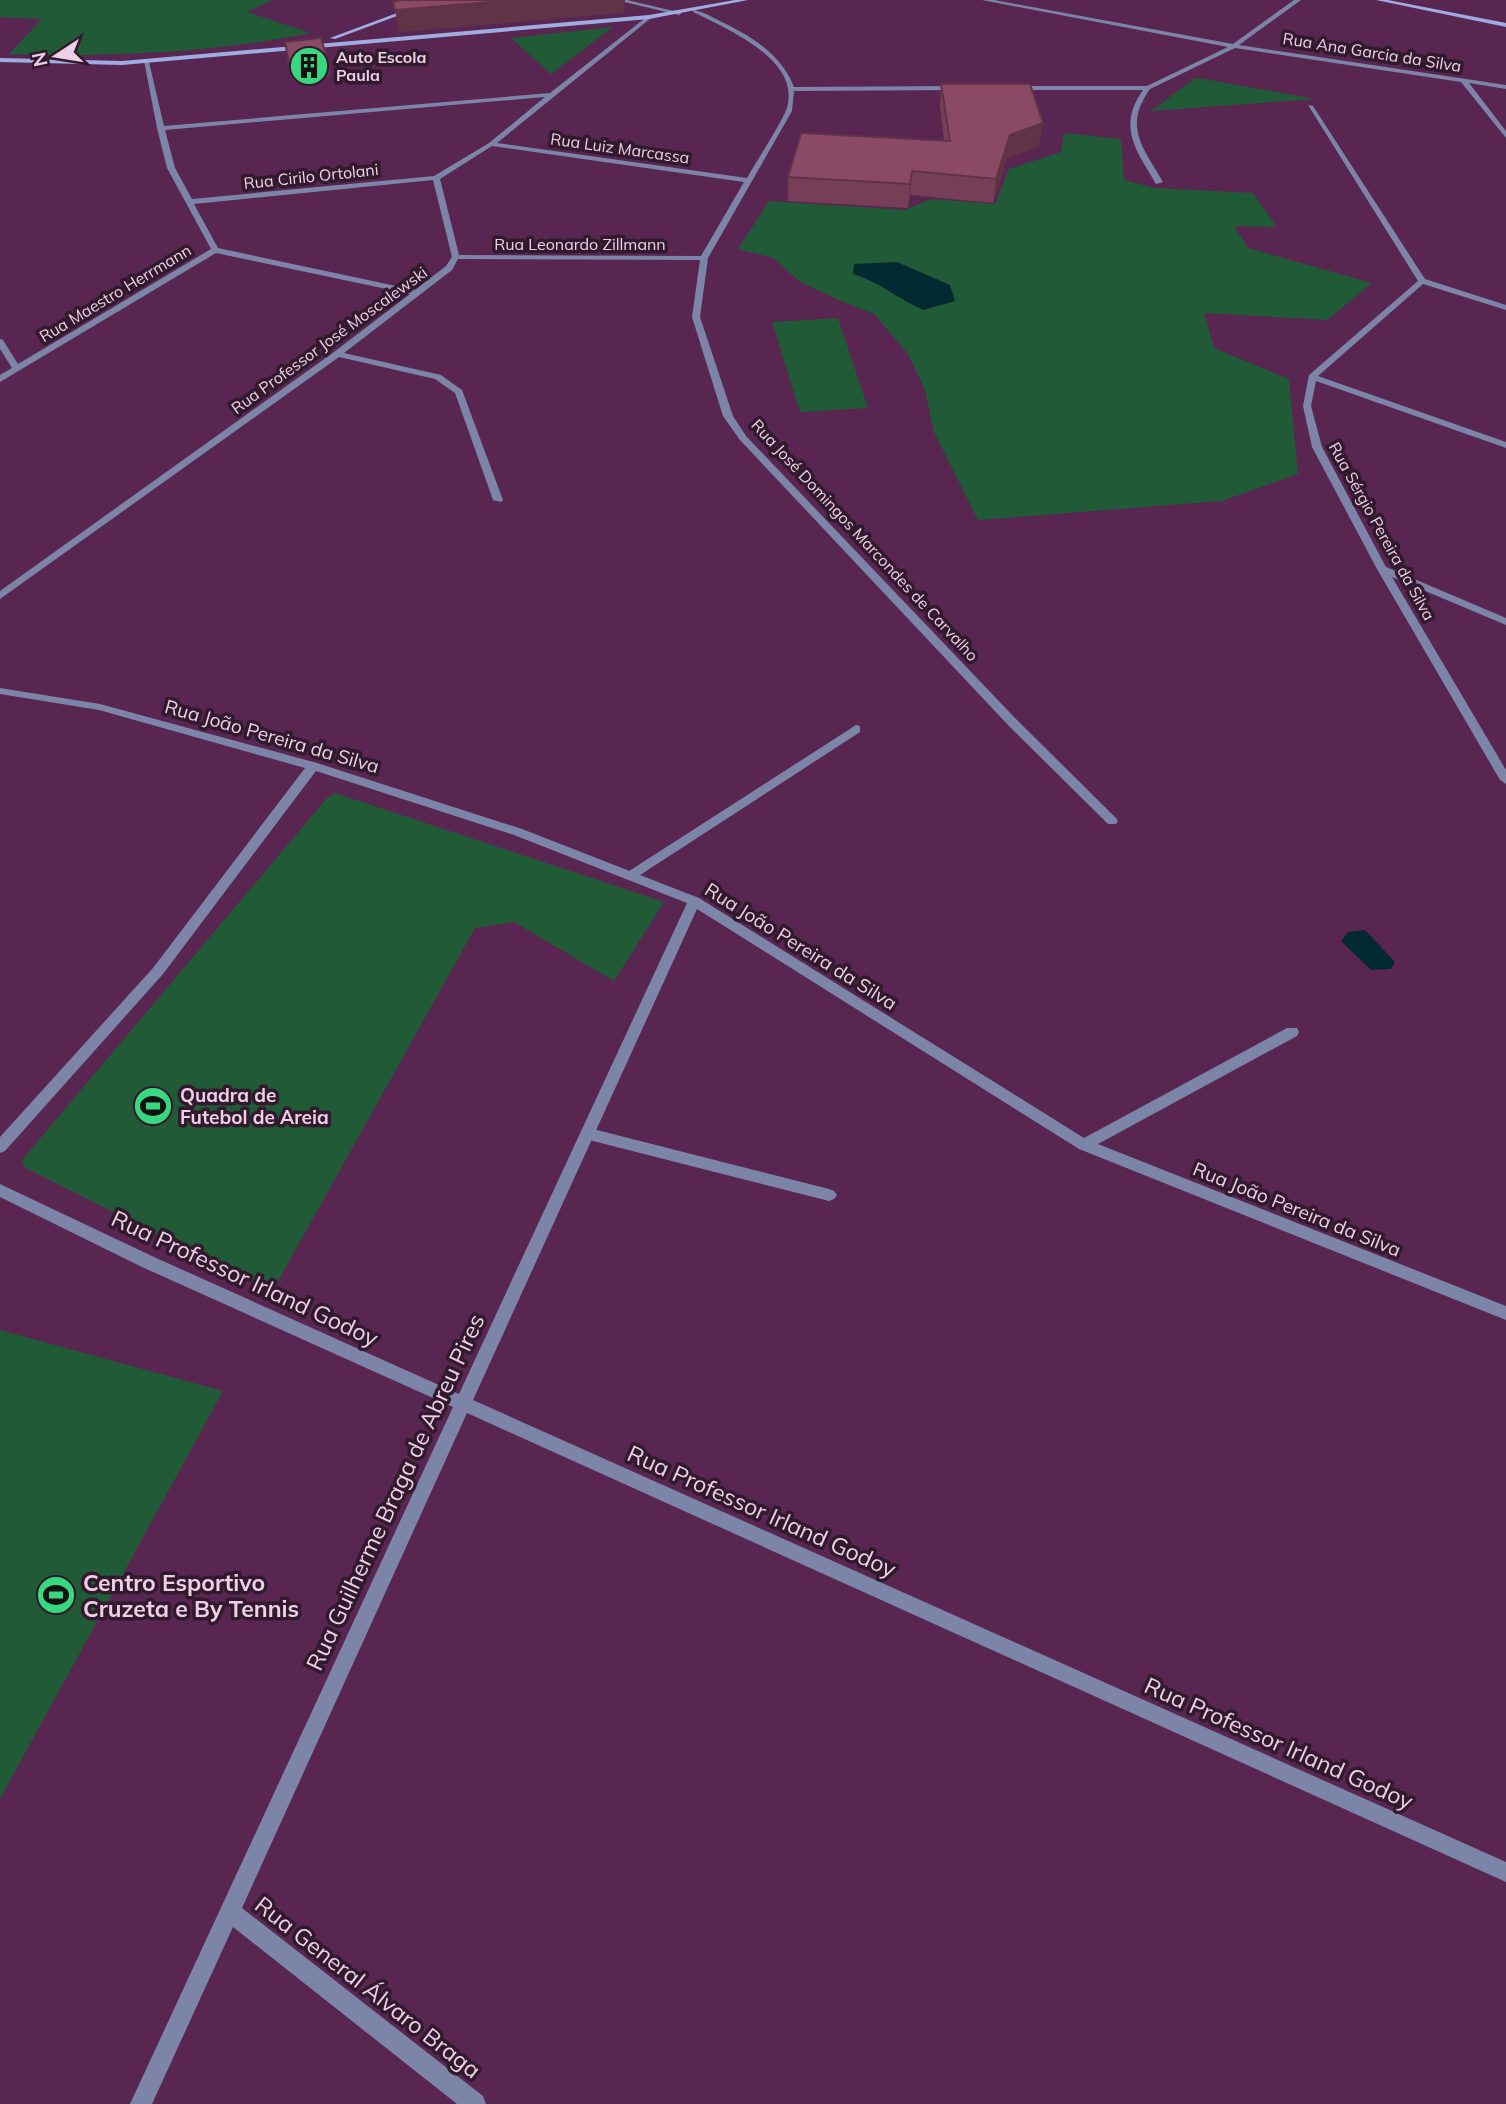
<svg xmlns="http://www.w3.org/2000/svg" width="1506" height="2104" font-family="Mulish,sans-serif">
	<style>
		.green { fill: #215a37 }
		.water { fill: #002931 }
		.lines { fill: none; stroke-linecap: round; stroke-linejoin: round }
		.service { fill: #7c84a7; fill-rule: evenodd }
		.minor { fill: #7c84a7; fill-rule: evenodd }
		.secondary { fill: #9face2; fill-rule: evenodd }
		.wall { fill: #773f57 }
		.shaded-wall { fill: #613347 }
		.building { fill: #8a4965; stroke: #613347; stroke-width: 2 }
		.labels { text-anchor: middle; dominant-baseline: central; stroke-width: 7; stroke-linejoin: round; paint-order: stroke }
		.far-street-label { font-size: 16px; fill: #efcfe7; stroke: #311a2d }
		.far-poi-label { font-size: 16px; font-weight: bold; fill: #efcfe7; stroke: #311a2d; text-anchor: start }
		.street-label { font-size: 19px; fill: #efcfe7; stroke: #311a2d }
		.poi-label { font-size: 19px; font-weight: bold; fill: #efcfe7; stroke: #311a2d; text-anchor: start }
		.near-street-label { font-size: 23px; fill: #efcfe7; stroke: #311a2d }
		.near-poi-label { font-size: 23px; font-weight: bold; fill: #efcfe7; stroke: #311a2d; text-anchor: start }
	</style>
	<rect width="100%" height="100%" fill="#592651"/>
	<g class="green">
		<path d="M0,0H273L247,12L311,33C212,53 109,57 9,54L42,19L0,17Z"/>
		<path d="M613,27L551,74L511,38Z"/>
		<path d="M1195,78L1210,80L1315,99L1151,111Z"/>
		<path d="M1064,133L1121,139L1124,180L1155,188L1253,193L1277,227L1234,226L1248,248L1372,283L1327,320L1204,313L1214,348L1289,379L1298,474L1222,501L978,520L934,432L925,390L908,354L874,314L838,300L799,281L773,258L738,249L769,201L904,210L931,199L995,204L1009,169L1061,152Z"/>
		<path d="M838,318L868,408L800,412L772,322Z"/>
		<path d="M335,793L664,902L614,981L514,922L475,928L272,1292L24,1167L22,1160L327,798Z"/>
		<path d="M0,1330L223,1391L0,1799Z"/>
	</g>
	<g class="water">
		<path d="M897,262L950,285L955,301L923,310C898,299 880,282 853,274L854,264Z"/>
		<path d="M1365,930L1395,962L1391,969L1371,970L1341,941L1348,932Z"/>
	</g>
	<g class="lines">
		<g class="service">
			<path d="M856,725L860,726V732L634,879H626L624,876L626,873Z"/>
			<path d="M589,1128L829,1189L834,1191L837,1195L834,1199L829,1201L589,1140L584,1138L582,1134L584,1130Z"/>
		</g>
		<g class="minor">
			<path d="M616,0H627L682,13L679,15Z"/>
			<path d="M982,0H994L1233,44L1294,0H1301L1239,45L1506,85V89L1469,83L1506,131V138L1461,82L1235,48L1150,89C1123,127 1143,147 1163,182L1156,184C1136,150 1117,127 1143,90H1013L1010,88L1013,86H1147L1228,47Z"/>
			<path d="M693,10C702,11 710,16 718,20C749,35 781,53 794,87L958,86L961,88L958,90L794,91L792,111L708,258L700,317L733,416L746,436L1016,719L1116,818L1118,821L1116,824H1108L1008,725L740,440L723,416L692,317L700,260L458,259L452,270L344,353L441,375L462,390L503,500L501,502L493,500L455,393L435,379L339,357L0,599V591L334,352L410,294L216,253L0,382V375L12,368L0,349V339L3,340L18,364L211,249L167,168L157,128L144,61L149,62L164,126L550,93L649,15L651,18L497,143L747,178C759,157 774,135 785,113C807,62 727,29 693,12ZM545,97L489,143L434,176L192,199L175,168L165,130ZM492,146L744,182L701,256L459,255L440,179ZM433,180L452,257L446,266L415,290L218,248L194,204Z"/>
			<path d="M1308,105L1313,106L1425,279L1506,305V310L1423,284L1318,376L1506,442V448L1316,381L1311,406L1322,447L1386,567L1506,618V625L1392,577L1506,770V784L1500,780L1377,569L1312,447L1303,406L1309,375L1418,281Z"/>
			<path d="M0,688L100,704L317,763L522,829L699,898L1084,1138L1287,1028H1297L1299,1032L1297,1036L1098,1144L1506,1306V1320L1079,1149L697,909L473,1400L1506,1862V1882L467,1413L242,1908L483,2096L486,2104H457L233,1927L152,2104H130L453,1407L142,1267L0,1197V1184L154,1257L459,1394L687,903L514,835L316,771L163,974L5,1151L0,1153V1137L153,968L305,768L99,710L0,694Z"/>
		</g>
		<g class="secondary">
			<path d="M432,0H440L335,39L330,38Z"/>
			<path d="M735,0H748L649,19L122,65L0,62V58L122,61L649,15Z"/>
			<path d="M1376,0H1388L1506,23V27Z"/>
		</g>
	</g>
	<path class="wall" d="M941,84L1039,146L1007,158L993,203L910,195L908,208L788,201V177L944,140L940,106Z"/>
	<g class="shaded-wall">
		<path d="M515,0H625L624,13L399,32L395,10Z"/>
		<path d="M329,65L331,77L293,80L290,68Z"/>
		<path d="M1043,123L1039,146L1007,158L993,203L996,179L1010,135Z"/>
		<path d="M912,171L910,195L908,208L910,184Z"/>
	</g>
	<g class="building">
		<path d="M400,0H515L395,10L393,2Z"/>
		<path d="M321,38L329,65L290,68L285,42Z"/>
		<path d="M941,84H1030L1043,123L1010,135L996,179L912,171L910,184L788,177L801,133L950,141Z"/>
	</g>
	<defs>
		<g id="building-disc" transform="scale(2.0125)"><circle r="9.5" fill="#38d880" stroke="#311a2d"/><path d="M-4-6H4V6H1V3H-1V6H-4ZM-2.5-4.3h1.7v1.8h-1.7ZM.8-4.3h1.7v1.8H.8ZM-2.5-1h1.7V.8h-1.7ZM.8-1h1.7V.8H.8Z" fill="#111"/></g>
		<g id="stadium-disc" transform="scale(2.0125)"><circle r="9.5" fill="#38d880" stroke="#311a2d"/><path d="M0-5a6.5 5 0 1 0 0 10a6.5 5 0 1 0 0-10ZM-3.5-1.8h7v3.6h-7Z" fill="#111"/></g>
	</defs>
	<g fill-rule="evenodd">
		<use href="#building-disc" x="309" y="66"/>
		<use href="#stadium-disc" x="153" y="1106"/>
		<use href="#stadium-disc" x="56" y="1595"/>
	</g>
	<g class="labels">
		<g class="far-street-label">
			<text transform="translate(1372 52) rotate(9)">Rua Ana Garcia da Silva</text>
			<text transform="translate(620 148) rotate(8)">Rua Luiz Marcassa</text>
			<text transform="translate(311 176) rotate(-6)">Rua Cirilo Ortolani</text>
			<text x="580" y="244">Rua Leonardo Zillmann</text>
			<text transform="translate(115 293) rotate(-31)">Rua Maestro Herrmann</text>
			<text transform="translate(329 340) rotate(-36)">Rua Professor José Moscalewski</text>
			<text transform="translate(1382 531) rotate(61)">Rua Sérgio Pereira da Silva</text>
			<text transform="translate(865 540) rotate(47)">Rua José Domingos Marcondes de Carvalho</text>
		</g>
		<g class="far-poi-label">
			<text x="336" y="57">Auto Escola<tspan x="336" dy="18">Paula</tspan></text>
		</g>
		<g class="street-label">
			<text transform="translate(272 736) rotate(16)">Rua João Pereira da Silva</text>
			<text transform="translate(801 946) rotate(32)">Rua João Pereira da Silva</text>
			<text transform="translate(1297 1209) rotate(22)">Rua João Pereira da Silva</text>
		</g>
		<g class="poi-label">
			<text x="180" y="1095">Quadra de<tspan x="180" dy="22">Futebol de Areia</tspan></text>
		</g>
		<g class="near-street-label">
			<text transform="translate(245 1278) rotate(25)">Rua Professor Irland Godoy</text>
			<text transform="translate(395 1492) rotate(-65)">Rua Guilherme Braga de Abreu Pires</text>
			<text transform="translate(762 1511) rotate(24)">Rua Professor Irland Godoy</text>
			<text transform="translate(1279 1743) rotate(24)">Rua Professor Irland Godoy</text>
			<text transform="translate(368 1987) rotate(38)">Rua General Álvaro Braga</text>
		</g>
		<g class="near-poi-label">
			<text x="83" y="1582">Centro Esportivo<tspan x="83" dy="26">Cruzeta e By Tennis</tspan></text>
		</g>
	</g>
	<g transform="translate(56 56) rotate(258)" stroke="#311a2d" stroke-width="5" paint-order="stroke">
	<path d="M0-5L12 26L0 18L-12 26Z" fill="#efcfe7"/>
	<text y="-10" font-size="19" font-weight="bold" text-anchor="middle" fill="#efcfe7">N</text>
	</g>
</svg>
